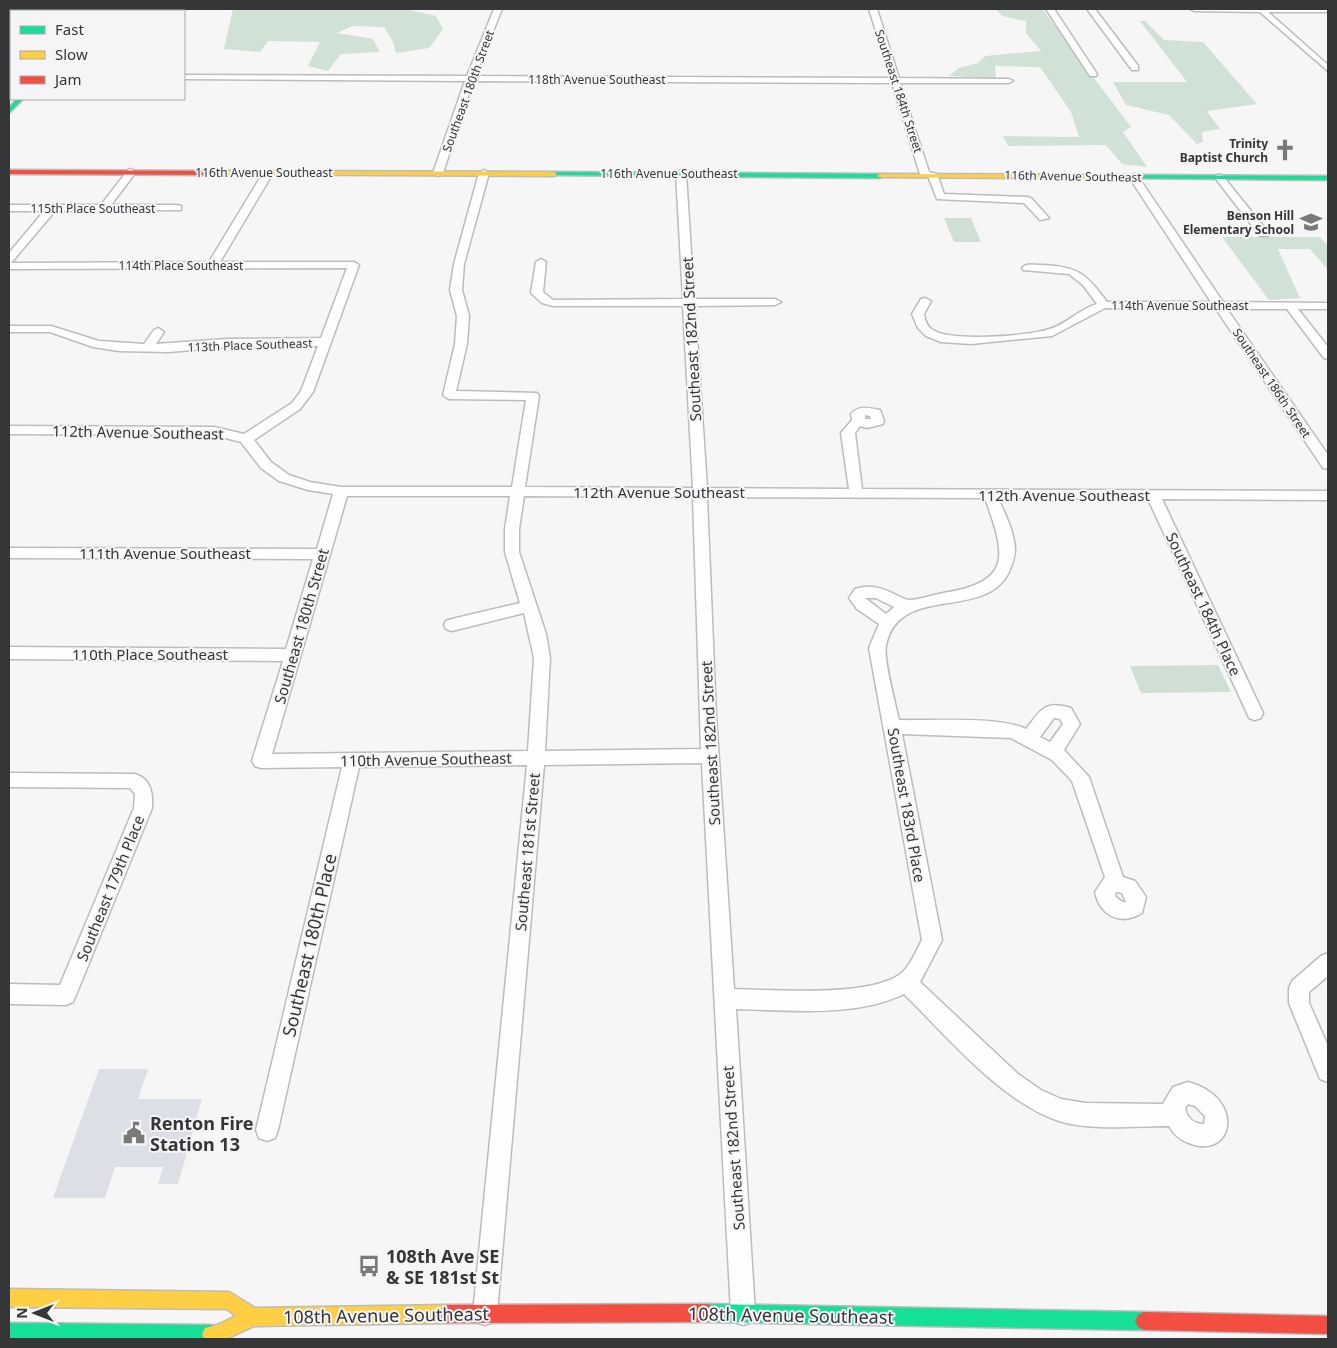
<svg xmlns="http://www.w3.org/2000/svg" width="1337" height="1348" font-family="'Noto Sans',sans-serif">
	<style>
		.green { fill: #cfdfd4 }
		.forest { fill: #d0e2d5 }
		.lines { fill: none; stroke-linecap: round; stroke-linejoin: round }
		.stream { stroke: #a9c8c9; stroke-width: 2.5 }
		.building { fill: #dddfe7 }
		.street-casing { stroke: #bcbcbd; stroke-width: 3 }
		.fast-casing { stroke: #bcbcbd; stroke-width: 3 }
		.slow-casing { stroke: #bcbcbd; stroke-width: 3 }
		.jam-casing { stroke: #bcbcbd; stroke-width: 3 }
		.street { fill: #fefefe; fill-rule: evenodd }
		.fast { fill: #16e098; fill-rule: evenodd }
		.slow { fill: #ffcf43; fill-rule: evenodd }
		.jam { fill: #f24e42; fill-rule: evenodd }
		.labels { text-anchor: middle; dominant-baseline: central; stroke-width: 4; stroke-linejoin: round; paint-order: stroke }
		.far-street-label { font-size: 12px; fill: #353637; stroke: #f5f5f8 }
		.far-poi-label { font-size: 12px; font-weight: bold; fill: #353637; stroke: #f5f5f8; text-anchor: end }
		.street-label { font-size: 15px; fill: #353637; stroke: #f5f5f8 }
		.near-street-label { font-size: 18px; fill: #353637; stroke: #f5f5f8 }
		.near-poi-label { font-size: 18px; font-weight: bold; fill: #353637; stroke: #f5f5f8; text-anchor: start }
	</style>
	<rect width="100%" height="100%" fill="#f6f6f7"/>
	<g class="green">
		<path d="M944,218H971L981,242H954Z"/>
		<path d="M1218,665L1231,692L1141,693L1130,666Z"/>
	</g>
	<g class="forest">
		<path d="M233,9H404L436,16L443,29L429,48L396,53L393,42L384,27L352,26L337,33L373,39L380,52L341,54L328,71L308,66L320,42L268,41L260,52L224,49Z"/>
		<path d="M996,10H1043L1131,127L1123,132L1147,167L1122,164L1106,145L1008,146L1003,136L1079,137L1071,112L1040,67L995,66L996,78L949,76L959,68L978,63L985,56L1041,51L1026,33V21L1002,16Z"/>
		<path d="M1140,21H1145L1164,40L1203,42L1257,104L1207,111L1220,129L1202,132L1203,142L1197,144L1169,115L1126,105L1113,82H1187Z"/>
		<path d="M1222,237H1320L1328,246V270L1310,249H1278L1300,298L1269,300Z"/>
	</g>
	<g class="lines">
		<path class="stream" d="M113,11L122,9"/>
	</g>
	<path class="building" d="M99,1069H148L138,1099H202L178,1184H158L163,1167H115L105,1198H53Z"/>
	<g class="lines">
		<g class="street-casing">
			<g id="street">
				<path d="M494,9H502L475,76L891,78L869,9H877L899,78L1009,79L1013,81L1009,83H900L929,172L937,174L944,194L1027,197L1031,198L1049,218L1040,220L1024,203L937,199L928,176L920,174L892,83L473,81L443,173L438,176L433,173L465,81L184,79V75L467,76Z"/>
				<path d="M1046,9H1054L1097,74L1096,76H1090Z"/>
				<path d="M1087,9H1095L1138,66V70H1132Z"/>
				<path d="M1190,9H1328V12H1268L1328,65V71L1260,12L1194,11Z"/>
				<rect x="9" y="14" width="2" height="4"/>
				<rect x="9" y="49" width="2" height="4"/>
				<rect x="9" y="75" width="2" height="4"/>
				<path d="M131,169L136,172L111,205H177L181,206V210L55,211L11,263L209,262L263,173L271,171L273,173L220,262H354L359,265L313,392L300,409L254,440L271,462L289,475L310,482L341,487H512L526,400L449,399L443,395L455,344L457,316L450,290L454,264L479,173L484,170L489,173L464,264L462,290L469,316L467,344L456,391L537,393L539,396L525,487L693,488L683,306H553L542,303L531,293L536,262L541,259L546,262L543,292L553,300L683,299L676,173L681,170L686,173L694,299H775L781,302L775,305L695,306L707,488L849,489L841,433L852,420L851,414C859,405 869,408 880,410L884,421L883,424L867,428L860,426L855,433L862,489L1328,491V500L1162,499L1263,713L1261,718L1255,720L1249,718L1247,713L1148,499L998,498C1005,514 1014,531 1015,549C1015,556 1013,561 1011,567C990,625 899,580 886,646C883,659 896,705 899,720C930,721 1000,716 1026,729C1041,710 1044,700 1071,708L1080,724L1064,750L1089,777L1123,877L1135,881L1146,897L1142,913C1121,926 1100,916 1095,892L1105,877L1072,781L1052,760L1011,738L902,734L942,940L920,982L1018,1074L1041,1090L1061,1099L1085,1103L1163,1104L1173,1087L1188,1082C1247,1098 1233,1161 1189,1143C1180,1140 1174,1135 1169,1126C1136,1126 1090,1131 1059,1121C1001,1102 947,1036 904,994C854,1018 789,1010 736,1009L755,1313L752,1322L743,1325L734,1322L731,1313L702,763L544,765L497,1313L494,1322L485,1325L476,1322L473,1313L527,765L359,767L278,1130L275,1138L267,1141L259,1138L256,1130L342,767L261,768L255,766L252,761L283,661L9,659V647L286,649L313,559L9,558V548L317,549L333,494L308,490L279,481L261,468L241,442L214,435L9,434V426L214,427L244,434L292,403L301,391L318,346L226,347L169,352L119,351L93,347L50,332H9V326H51L99,341L144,344L154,330L158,328L164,332L156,344L226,339L321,338L347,268L9,269V253L44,211H9V205H101L128,170ZM865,415L870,416L871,419H865ZM347,496H510L505,529V552L520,603L452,619L446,621L444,625L446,629L452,631L524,613L534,658L528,751L272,754ZM524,496L693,497L701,749L545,751L550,658L546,634L519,552V529ZM707,497L985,498C1005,554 1014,582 943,593C932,595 919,600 909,600C906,600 901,597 898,596C883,588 871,584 855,589L849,598L857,609L879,624L869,648L922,940C916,951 910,967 899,975C866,997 775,990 734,989L716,715ZM865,598H876L894,607L886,614ZM1054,718L1060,719L1063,724L1050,742L1040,737ZM1116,892L1122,893L1126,902H1122L1115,896ZM1188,1104L1195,1106L1205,1116L1204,1124C1194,1124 1187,1118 1185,1108Z"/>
				<path d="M1134,174L1137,175L1223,302L1328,303V309H1298L1328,347V359L1324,358L1287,309H1227L1328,455V469L1323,468L1216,309L1105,308L1052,336L971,344L941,342L926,336L918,328L912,314L921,299L925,298L931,301L924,314C925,320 927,327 933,330C950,342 1025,336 1046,330C1065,326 1079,309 1097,304L1083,285L1069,274L1023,270L1022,268C1026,263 1033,265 1040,265C1077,266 1086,273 1107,302H1211L1129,177Z"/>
				<path d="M1216,175H1222L1268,232V236H1260L1216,179Z"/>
				<path d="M9,773L135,774C151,779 153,793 152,808L76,995L73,1002L66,1005L9,1004V984L60,985L134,808L135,794L130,788L9,787Z"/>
				<path d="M1328,953V976L1309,992V1003L1328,1046V1082L1320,1079L1289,1003V988L1292,981L1321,956Z"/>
			</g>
		</g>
		<g class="fast-casing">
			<g id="fast">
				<path d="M17,99H23L9,113V108Z"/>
				<path d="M554,172L880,174L883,176L880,178L552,175L551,174Z"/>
				<path d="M1127,175L1328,176V180L1125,178L1124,177Z"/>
				<path d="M707,1304L1144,1312L1150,1315L1153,1321L1150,1327L1144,1330L707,1322L701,1319L698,1313L701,1307Z"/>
				<path d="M9,1323L211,1325L217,1328L220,1334L218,1339H9Z"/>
			</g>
		</g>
		<g class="slow-casing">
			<g id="slow">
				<path d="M221,171L554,172L557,174L554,176L219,174L218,173Z"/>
				<path d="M880,174L1127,175L1130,177L1127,179L878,177L877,176Z"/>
				<path d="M9,1289L229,1292L255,1308L447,1305L453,1308L456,1314L453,1320L447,1323L254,1326L226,1339H204L202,1334L205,1328L217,1325L236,1316L227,1309L9,1307Z"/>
			</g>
		</g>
		<g class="jam-casing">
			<g id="jam">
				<path d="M97,9H103L101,11H96Z"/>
				<path d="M9,170L221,171L224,173L221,175L9,174Z"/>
				<path d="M707,1304L713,1307L716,1313L713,1319L707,1322L447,1323L441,1320L438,1314L441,1308L447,1305Z"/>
				<path d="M1144,1312L1328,1316V1334L1144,1330L1138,1327L1135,1321L1138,1315Z"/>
			</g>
		</g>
		<use href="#street" class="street"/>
		<use href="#fast" class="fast"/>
		<use href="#slow" class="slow"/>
		<use href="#jam" class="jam"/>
	</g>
	<defs>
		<g id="church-bare" transform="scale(1.725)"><path d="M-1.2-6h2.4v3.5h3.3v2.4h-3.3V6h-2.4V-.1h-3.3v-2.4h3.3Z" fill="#79797a" stroke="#f5f5f8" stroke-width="2.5" paint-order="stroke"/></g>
		<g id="school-bare" transform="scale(1.725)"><path d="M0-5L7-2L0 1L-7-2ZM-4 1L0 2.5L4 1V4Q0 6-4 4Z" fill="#79797a" stroke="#f5f5f8" stroke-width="2.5" paint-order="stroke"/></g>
		<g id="civic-bare" transform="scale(1.725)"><path d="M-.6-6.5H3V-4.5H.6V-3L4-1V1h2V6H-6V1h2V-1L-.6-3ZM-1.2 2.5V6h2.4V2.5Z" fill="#79797a" stroke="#f5f5f8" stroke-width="2.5" paint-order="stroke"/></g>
		<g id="bus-bare" transform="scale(1.725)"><path d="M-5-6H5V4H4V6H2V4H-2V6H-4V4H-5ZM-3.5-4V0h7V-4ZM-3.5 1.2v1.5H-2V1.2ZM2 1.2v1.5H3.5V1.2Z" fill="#79797a" stroke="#f5f5f8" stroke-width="2.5" paint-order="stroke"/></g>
	</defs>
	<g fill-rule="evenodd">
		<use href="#church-bare" x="1285" y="150"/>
		<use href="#school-bare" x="1311" y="222"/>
		<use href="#civic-bare" x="134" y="1133"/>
		<use href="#bus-bare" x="369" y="1266"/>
	</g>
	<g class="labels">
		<g class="far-street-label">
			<text x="597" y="79">118th Avenue Southeast</text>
			<text transform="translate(468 91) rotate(-70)">Southeast 180th Street</text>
			<text transform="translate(899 91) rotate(72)">Southeast 184th Street</text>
			<text x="264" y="172">116th Avenue Southeast</text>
			<text x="669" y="173">116th Avenue Southeast</text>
			<text transform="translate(1073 176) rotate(1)">116th Avenue Southeast</text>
			<text x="93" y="208">115th Place Southeast</text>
			<text x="181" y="265">114th Place Southeast</text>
			<text x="1180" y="305">114th Avenue Southeast</text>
			<text transform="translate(250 345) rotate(-2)">113th Place Southeast</text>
			<text transform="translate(1272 383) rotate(56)">Southeast 186th Street</text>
		</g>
		<g class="far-poi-label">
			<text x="1268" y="143">Trinity<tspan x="1268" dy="14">Baptist Church</tspan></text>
			<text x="1294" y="215">Benson Hill<tspan x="1294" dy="14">Elementary School</tspan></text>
		</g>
		<g class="street-label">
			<text transform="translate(691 339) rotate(-93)">Southeast 182nd Street</text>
			<text transform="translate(138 432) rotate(1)">112th Avenue Southeast</text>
			<text x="659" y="492">112th Avenue Southeast</text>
			<text x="1064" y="495">112th Avenue Southeast</text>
			<text x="165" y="553">111th Avenue Southeast</text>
			<text transform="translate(1204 604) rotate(65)">Southeast 184th Place</text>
			<text transform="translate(301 626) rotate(-74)">Southeast 180th Street</text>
			<text x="150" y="654">110th Place Southeast</text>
			<text transform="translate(710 743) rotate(-93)">Southeast 182nd Street</text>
			<text transform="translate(426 759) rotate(-1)">110th Avenue Southeast</text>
			<text transform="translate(907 805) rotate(80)">Southeast 183rd Place</text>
			<text transform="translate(527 852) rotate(-85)">Southeast 181st Street</text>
			<text transform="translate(110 888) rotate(-68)">Southeast 179th Place</text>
			<text transform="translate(733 1148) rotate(-94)">Southeast 182nd Street</text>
		</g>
		<g class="near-street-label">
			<text transform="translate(309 945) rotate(-77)">Southeast 180th Place</text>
			<text transform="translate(386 1315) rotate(-1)">108th Avenue Southeast</text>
			<text transform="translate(791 1315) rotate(1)">108th Avenue Southeast</text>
		</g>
		<g class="near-poi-label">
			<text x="150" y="1123">Renton Fire<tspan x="150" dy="21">Station 13</tspan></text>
			<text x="386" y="1256">108th Ave SE<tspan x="386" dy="21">&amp; SE 181st St</tspan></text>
		</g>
	</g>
	<rect width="1337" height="1348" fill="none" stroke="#353637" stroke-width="20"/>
	<rect x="10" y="10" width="175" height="90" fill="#f5f5f8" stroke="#a8a9ab"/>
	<rect x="20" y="26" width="25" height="8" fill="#16e098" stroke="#a8a9ab"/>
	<text x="55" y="35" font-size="15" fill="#353637">Fast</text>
	<rect x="20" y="51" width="25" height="8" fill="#ffcf43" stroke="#a8a9ab"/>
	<text x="55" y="60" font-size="15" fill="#353637">Slow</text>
	<rect x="20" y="76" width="25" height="8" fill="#f24e42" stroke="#a8a9ab"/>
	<text x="55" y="85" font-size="15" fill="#353637">Jam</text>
	<g transform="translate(35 1313) rotate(270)" stroke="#f5f5f8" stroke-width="4" paint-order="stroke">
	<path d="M0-4L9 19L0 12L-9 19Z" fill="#353637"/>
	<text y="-8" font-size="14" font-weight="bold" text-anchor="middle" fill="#353637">N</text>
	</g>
</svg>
